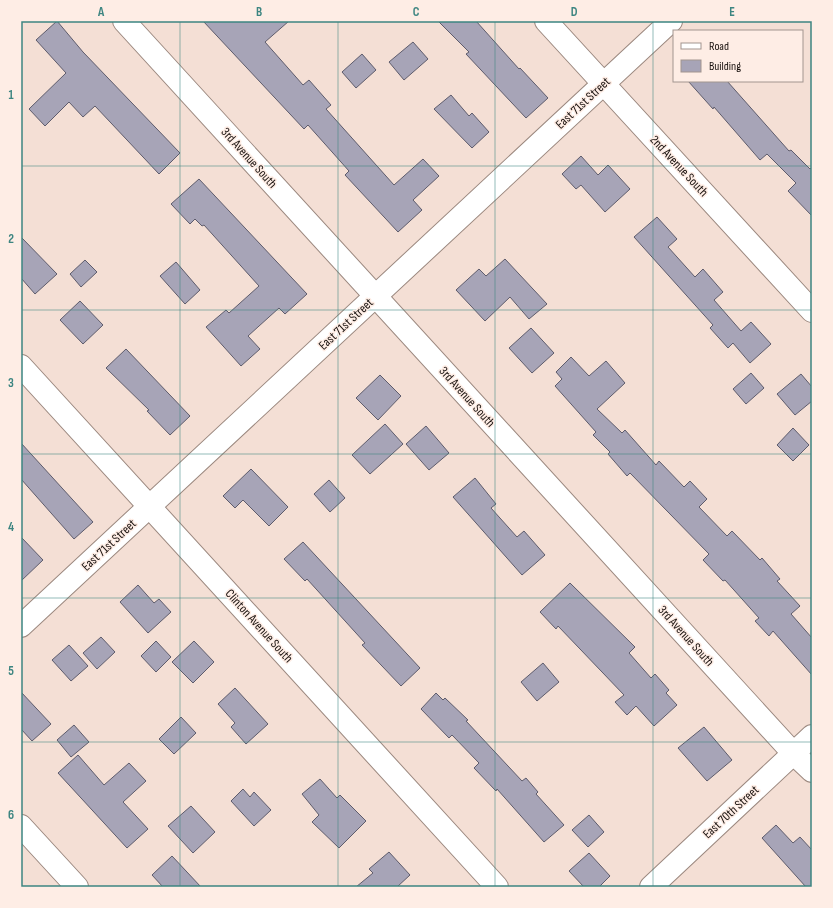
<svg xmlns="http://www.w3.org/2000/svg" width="833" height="908" font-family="'Sofia Sans Condensed',sans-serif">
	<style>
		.building { fill: #a7a4b7; stroke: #5e5c6c }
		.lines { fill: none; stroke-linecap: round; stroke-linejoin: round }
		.minor-casing { stroke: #9b887f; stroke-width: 24 }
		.tertiary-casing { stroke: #9b887f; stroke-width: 24 }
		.minor { stroke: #fff; stroke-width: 22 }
		.tertiary { stroke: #fff; stroke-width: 22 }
		.grid { fill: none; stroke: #3d8581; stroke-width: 1; stroke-opacity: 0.55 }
		.labels { text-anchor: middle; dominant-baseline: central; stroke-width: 3; stroke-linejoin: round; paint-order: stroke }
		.street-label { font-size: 13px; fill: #18110e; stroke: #feede5 }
		.neatline { fill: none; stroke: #3d8581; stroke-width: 1.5 }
		.grid-label { font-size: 13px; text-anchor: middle; font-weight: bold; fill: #3d8581 }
	</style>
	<rect width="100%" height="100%" fill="#f4dfd5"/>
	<g class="building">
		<path d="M57,21L83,52L180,153L159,174L95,106L83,117L69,102L45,126L29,109L66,73L36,40Z"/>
		<path d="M203,21H289L265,42L303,85L309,80L331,105L326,109L394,185L423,159L439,176L413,200L422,210L398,232L345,175L349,171L308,125L304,129Z"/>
		<path d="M438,21H476L519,69L520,68L548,98L526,118L466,54L469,52Z"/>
		<path d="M413,42L428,59L404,80L389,62Z"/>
		<path d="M362,54L376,70L356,88L342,72Z"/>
		<path d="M688,81H727L789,151L791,150L810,169L812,167V216L788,191L796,183L767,154L760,160L714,107L713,109Z"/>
		<path d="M451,95L469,116L472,113L489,132L472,148L434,109Z"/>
		<path d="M581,156L598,175L608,165L630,189L605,212L581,185L576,189L562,174Z"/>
		<path d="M199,179L307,294L285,314L279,308L248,336L260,349L241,366L206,327L226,310L229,313L259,286L204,225L202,226L195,219L190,224L171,204Z"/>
		<path d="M657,217L677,239L668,247L695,277L703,269L723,292L714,300L741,331L751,322L771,344L750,363L733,343L728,348L710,328L713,325L634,237Z"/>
		<path d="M21,237L57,274L35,294L21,278Z"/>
		<path d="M505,259L547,304L529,319L510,297L485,321L456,290L479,269L486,276Z"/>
		<path d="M85,260L97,272L81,287L70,274Z"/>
		<path d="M176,262L200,290L185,304L160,276Z"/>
		<path d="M80,301L103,325L83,344L60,320Z"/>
		<path d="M531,328L554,353L532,373L509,348Z"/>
		<path d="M126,349L190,416L170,435L147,411L149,410L106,368Z"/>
		<path d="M571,357L589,376L606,361L625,383L597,409L622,433L625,430L656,465L659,461L684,487L690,481L707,499L699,507L727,536L732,531L760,560L762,558L780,579L777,581L800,606L791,614L812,638V675L773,631L769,636L755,621L759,618L725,580L723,581L703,560L709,554L630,473L627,476L608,454L610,452L593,435L596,432L555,386L562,379L556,372Z"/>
		<path d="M751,373L764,388L746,404L733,389Z"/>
		<path d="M801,374L812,387V401L795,415L777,394Z"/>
		<path d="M380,375L401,396L378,420L356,398Z"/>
		<path d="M385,424L403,444L370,474L352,455Z"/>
		<path d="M426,426L449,453L429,470L406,444Z"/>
		<path d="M793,428L809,445L793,461L777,445Z"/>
		<path d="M21,443L93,522L74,539L21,479Z"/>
		<path d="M251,469L288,507L269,526L243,500L235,508L223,496Z"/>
		<path d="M475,478L496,504L491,508L517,537L524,531L545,555L522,575L453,497Z"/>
		<path d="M329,480L345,498L330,512L314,494Z"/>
		<path d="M21,537L43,560L21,581Z"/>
		<path d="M303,542L420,668L401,686L362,645L365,643L307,579L305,581L284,559Z"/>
		<path d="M570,583L635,647L629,653L651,678L655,674L669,690L666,693L677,705L654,726L636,706L627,715L615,702L624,695L558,626L556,629L540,612Z"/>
		<path d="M138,585L154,603L159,599L171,612L148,633L120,602Z"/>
		<path d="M101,637L115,652L97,669L83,653Z"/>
		<path d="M156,641L171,657L156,672L141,656Z"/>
		<path d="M194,641L214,662L193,683L172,662Z"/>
		<path d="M69,645L88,666L71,681L52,660Z"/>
		<path d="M543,663L559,682L537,701L521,682Z"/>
		<path d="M235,688L268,724L246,744L231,727L235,723L218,704Z"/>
		<path d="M21,692L51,724L32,741L21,729Z"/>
		<path d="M436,693L443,700L445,698L468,720L466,721L522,781L526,778L538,792L536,794L564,825L544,842L497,789L496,791L474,768L479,763L452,735L449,738L421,709Z"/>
		<path d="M181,717L196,733L174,754L159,739Z"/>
		<path d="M74,725L89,742L71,757L57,740Z"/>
		<path d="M704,727L732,760L707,781L678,748Z"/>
		<path d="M78,755L104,785L129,763L146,781L123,802L148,829L127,848L58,773Z"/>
		<path d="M320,779L337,798L340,795L366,821L339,848L312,822L319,815L302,794Z"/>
		<path d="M243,789L250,797L254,792L271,810L254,826L231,801Z"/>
		<path d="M191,806L215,832L193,853L168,826Z"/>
		<path d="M589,815L604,832L588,847L572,830Z"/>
		<path d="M776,825L793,843L800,837L812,850V887H806L762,838Z"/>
		<path d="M389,852L410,875L397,887H356L373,873L369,869Z"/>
		<path d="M589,853L610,876L599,887H584L569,871Z"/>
		<path d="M172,856L201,887H163L152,875Z"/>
	</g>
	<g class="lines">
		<g class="minor-casing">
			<g id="minor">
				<path d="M124,21L794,754L812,771"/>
				<path d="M546,21L812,311"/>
				<path d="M21,366L497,887"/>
				<path d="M21,626L671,21"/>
				<path d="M21,826L77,887"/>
			</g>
		</g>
		<g class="tertiary-casing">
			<path id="tertiary" d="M651,887L812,736"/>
		</g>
		<use href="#minor" class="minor"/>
		<use href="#tertiary" class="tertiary"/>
	</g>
	<path class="grid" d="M180,21V887M338,21V887M495,21V887M653,21V887M21,166H812M21,310H812M21,454H812M21,598H812M21,742H812"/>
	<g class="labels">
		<g class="street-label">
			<text transform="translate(583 103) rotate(-43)">East 71st Street</text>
			<text transform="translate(249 158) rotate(48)">3rd Avenue South</text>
			<text transform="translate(679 166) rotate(47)">2nd Avenue South</text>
			<text transform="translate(346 324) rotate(-43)">East 71st Street</text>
			<text transform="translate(467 397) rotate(48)">3rd Avenue South</text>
			<text transform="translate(109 545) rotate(-43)">East 71st Street</text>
			<text transform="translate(259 626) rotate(48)">Clinton Avenue South</text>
			<text transform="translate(686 636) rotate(48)">3rd Avenue South</text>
			<text transform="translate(731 812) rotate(-43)">East 70th Street</text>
		</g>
	</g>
	<rect width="833" height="908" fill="none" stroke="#feede5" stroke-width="44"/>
	<rect x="673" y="30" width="130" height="52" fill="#feede5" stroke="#a2958f"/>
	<rect x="681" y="43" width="20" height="6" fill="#ffffff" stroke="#a2958f"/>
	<text x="709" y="50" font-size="12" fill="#18110e">Road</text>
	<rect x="681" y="60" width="20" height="12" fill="#a7a4b7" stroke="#a2958f"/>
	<text x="709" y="70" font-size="12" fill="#18110e">Building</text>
	<rect x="22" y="22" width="789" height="864" class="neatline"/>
	<g class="grid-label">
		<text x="101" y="16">A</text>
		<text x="259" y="16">B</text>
		<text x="416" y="16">C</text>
		<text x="574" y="16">D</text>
		<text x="732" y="16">E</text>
		<text x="11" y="99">1</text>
		<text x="11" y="243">2</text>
		<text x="11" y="387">3</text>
		<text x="11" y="531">4</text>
		<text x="11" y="675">5</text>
		<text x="11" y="819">6</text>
	</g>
</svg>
